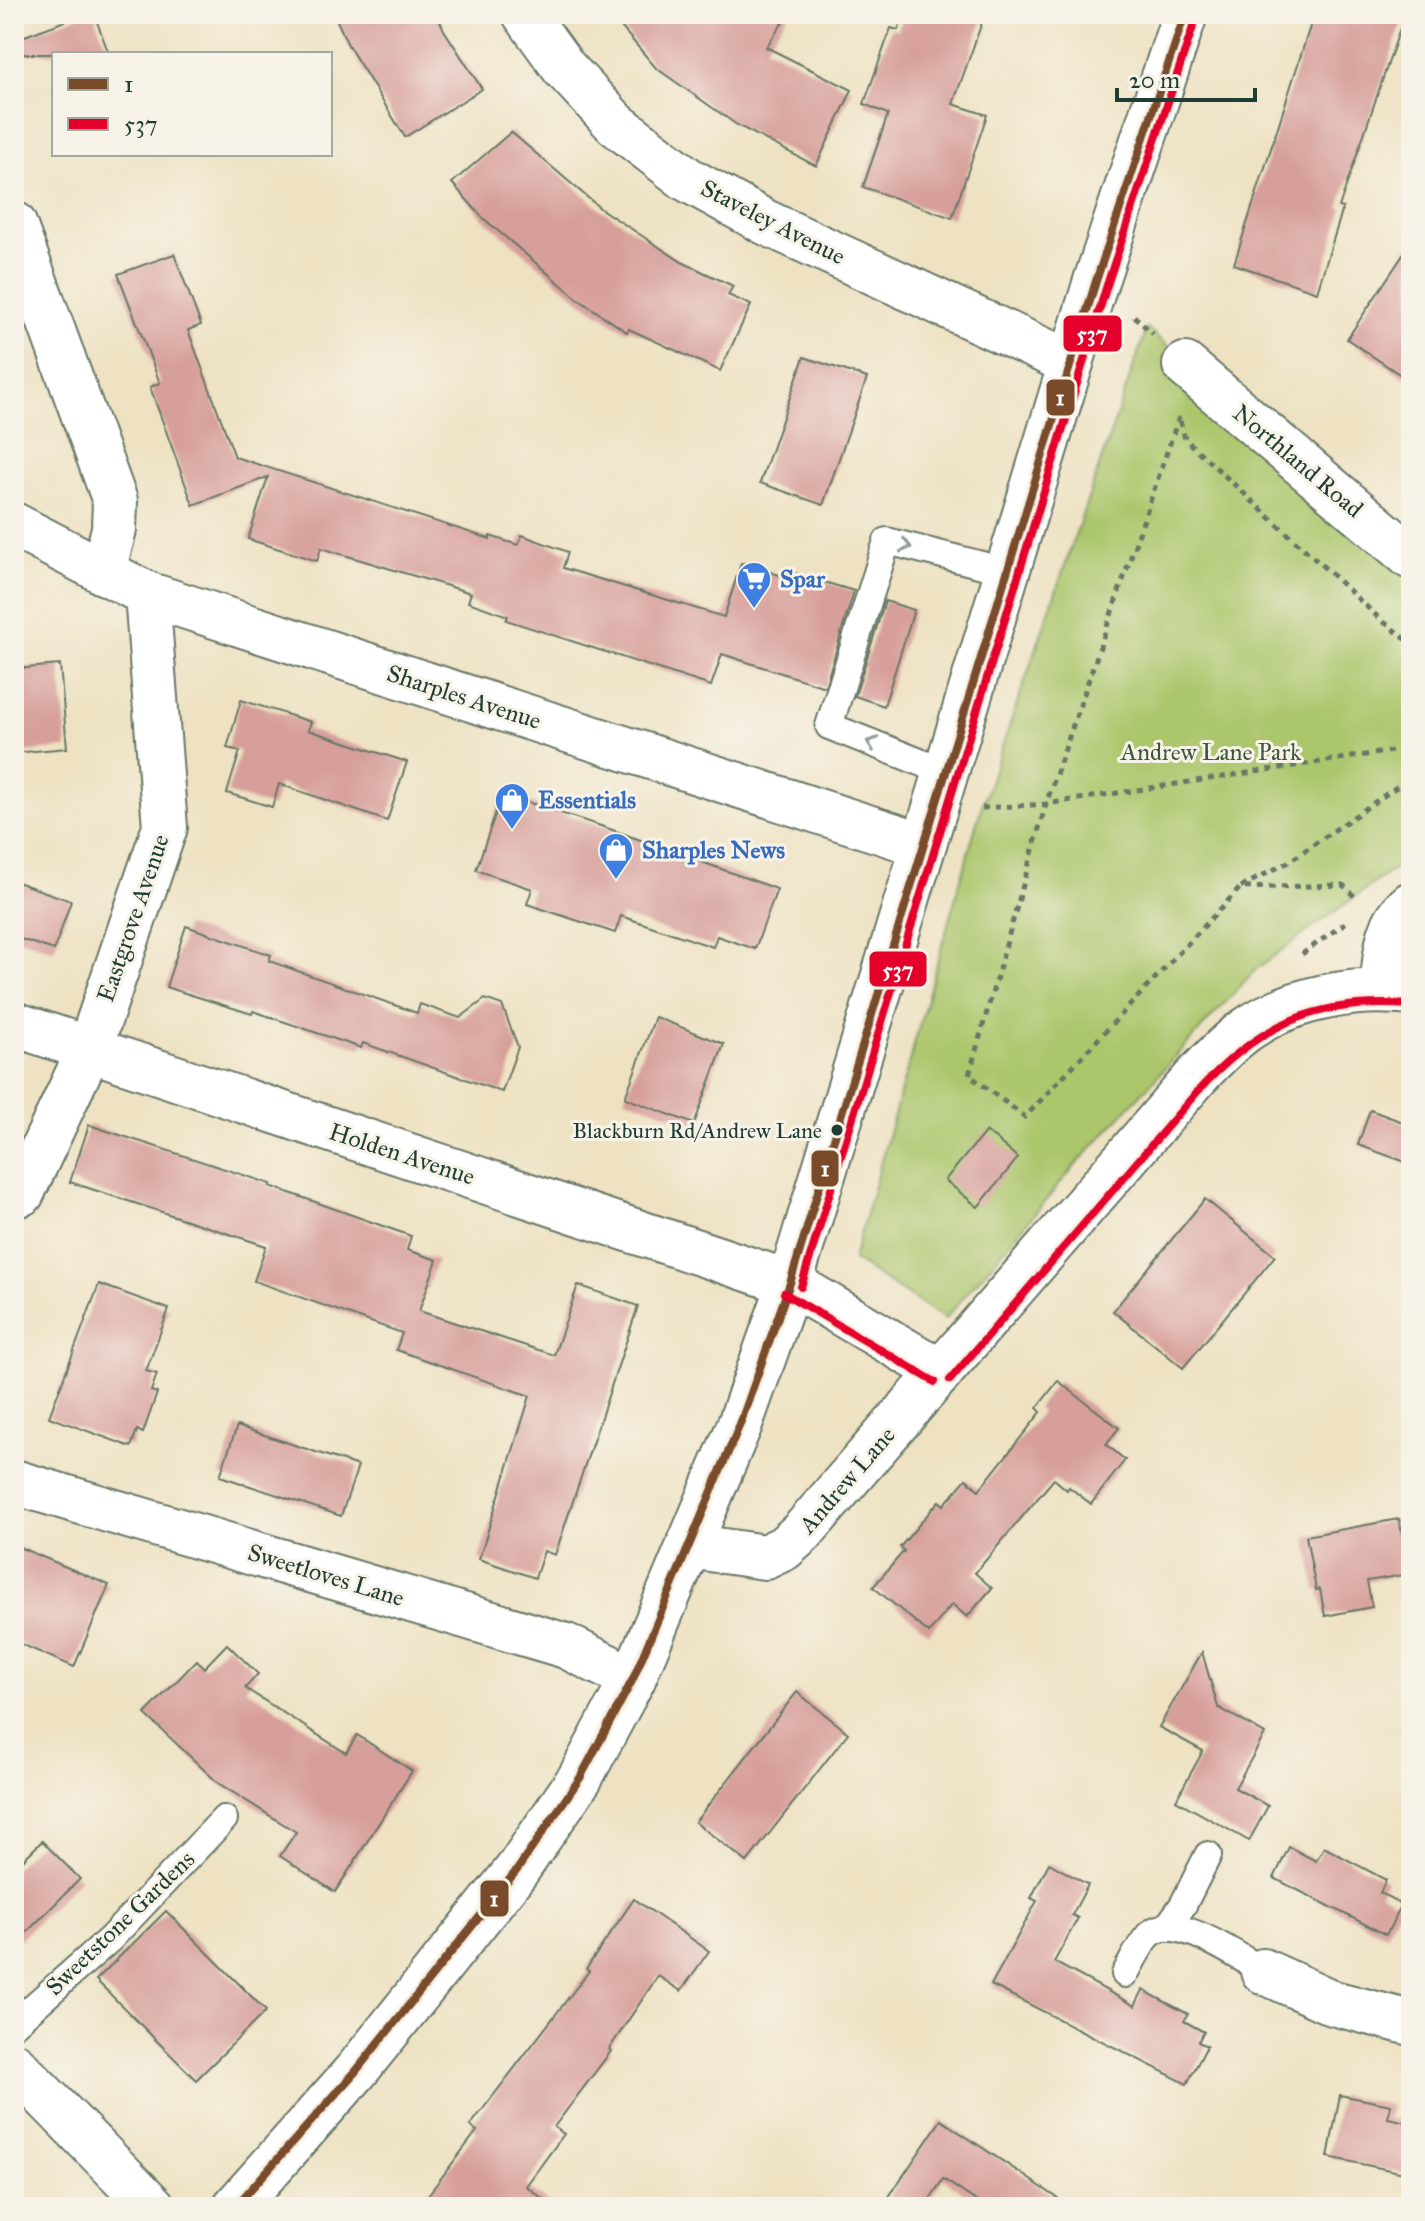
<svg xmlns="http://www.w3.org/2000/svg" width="1425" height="2221" font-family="'IM FELL Great Primer',serif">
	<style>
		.green { fill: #acc66c; stroke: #668250; stroke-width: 2 }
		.building { fill: #d79f9a }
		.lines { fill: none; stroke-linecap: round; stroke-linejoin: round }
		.service-casing { stroke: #677766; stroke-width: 30 }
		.minor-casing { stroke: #677766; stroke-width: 48 }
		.trunk-casing { stroke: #677766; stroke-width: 48 }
		.path { stroke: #677766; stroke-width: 5; stroke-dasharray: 6 6; stroke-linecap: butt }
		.service { stroke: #fff; stroke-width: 26 }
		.minor { stroke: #fff; stroke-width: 44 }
		.trunk { stroke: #fff; stroke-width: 44 }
		.bus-1-casing { stroke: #f7f3e8; stroke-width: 14 }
		.bus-2-casing { stroke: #f7f3e8; stroke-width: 14 }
		.bus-1 { stroke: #7a4b2a; stroke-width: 8 }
		.bus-2 { stroke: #e4002b; stroke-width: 8 }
		.oneway { stroke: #8f9e9a }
		.bus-dot { fill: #1f3d34; stroke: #f7f3e8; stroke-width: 3 }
		.labels { text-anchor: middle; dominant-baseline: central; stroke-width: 6; stroke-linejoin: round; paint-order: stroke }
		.bus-label { font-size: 22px; fill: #1f3d34; stroke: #f7f3e8; text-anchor: end }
		.street-label { font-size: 24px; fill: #1f3d34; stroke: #f7f3e8 }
		.shop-label { font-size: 24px; font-weight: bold; fill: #366cbe; stroke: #f7f3e8; text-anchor: start }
		.park-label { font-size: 24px; fill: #3b583f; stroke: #f7f3e8 }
		.line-badge { stroke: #f7f3e8; stroke-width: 3 }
		.badge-label { font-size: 22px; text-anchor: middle; font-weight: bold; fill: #fff }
	</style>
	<rect width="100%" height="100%" fill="#f7f3e8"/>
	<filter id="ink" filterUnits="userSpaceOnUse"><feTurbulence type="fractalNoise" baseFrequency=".0125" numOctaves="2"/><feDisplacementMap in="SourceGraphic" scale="16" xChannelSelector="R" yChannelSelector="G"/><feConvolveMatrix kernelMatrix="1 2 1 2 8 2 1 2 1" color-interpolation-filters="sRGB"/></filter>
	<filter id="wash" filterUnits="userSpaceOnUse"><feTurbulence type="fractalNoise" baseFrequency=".006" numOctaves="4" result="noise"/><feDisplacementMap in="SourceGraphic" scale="32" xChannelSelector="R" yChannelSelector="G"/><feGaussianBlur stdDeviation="1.8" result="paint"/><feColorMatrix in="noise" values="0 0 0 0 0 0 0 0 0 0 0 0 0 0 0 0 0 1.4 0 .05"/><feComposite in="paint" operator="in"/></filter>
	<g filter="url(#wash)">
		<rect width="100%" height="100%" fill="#eee2c3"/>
		<path class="green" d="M1147,328L1411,555V856L1256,969L1074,1167L945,1319L853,1260L981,808Z"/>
		<g id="blocks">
			<g class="building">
				<path d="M84,14H94L109,54H14V40Z"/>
				<path d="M334,14H437L444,30L482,89L405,137L348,45Z"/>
				<path d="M610,14H789L766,47L852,90L816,166L737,125L656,68Z"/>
				<path d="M904,14H985L953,104L987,115L952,218L863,187L888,114L864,104L891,28L898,30Z"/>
				<path d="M1314,14H1405L1339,207L1343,208L1317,292L1234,264Z"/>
				<path d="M511,132L601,209L682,262L733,286L728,295L751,305L720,371L629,329L627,332L578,299L483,218L452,183Z"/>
				<path d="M1411,243V382L1347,339Z"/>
				<path d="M174,254L201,325L188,330L235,457L490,539V536L518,545L522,535L568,552L563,568L724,617L741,563L792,579L794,573L854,591L825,687L722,654L711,686L506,620L508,616L468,602L471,593L321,548L317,561L248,539L268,477L193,505L150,387L160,383L118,274Z"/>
				<path d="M804,357L867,378L823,505L760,483Z"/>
				<path d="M885,601L914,610L884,706L855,696Z"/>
				<path d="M60,665L67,748L14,753V669Z"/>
				<path d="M241,700L311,722L308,730L407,762L387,821L279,784L272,807L227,793L240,751L227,748Z"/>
				<path d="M502,794L607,828L777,889L755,949L717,936L713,947L621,916L615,933L527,904L532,889L476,870Z"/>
				<path d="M14,881L71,901L54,950L14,937Z"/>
				<path d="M186,926L271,955L269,961L417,1013L420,1004L460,1018L485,999L502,1005L518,1047L502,1092L363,1043L361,1048L253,1011L252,1014L166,987Z"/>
				<path d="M655,1017L724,1044L694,1124L625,1098Z"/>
				<path d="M1370,1110L1411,1125V1164L1358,1145Z"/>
				<path d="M89,1125L271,1184L270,1186L411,1236L407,1250L437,1260L419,1311L554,1355L578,1285L638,1306L555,1555L544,1551L535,1578L479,1559L530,1396L396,1350L402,1333L254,1281L266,1246L70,1182Z"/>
				<path d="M986,1131L1018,1158L978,1207L945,1180Z"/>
				<path d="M1205,1199L1275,1256L1183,1368L1113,1311Z"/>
				<path d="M99,1284L169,1309L146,1371L157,1374L151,1391L157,1393L143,1433L137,1430L131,1447L49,1417Z"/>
				<path d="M1058,1381L1119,1428L1106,1444L1125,1460L1091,1504L1069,1487L1067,1490L1054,1479L975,1573L992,1588L967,1617L952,1604L929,1633L873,1587L904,1551L900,1547L939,1501L944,1505L966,1479L979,1490L1041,1412L1037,1408Z"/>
				<path d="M237,1426L358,1466L341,1516L220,1476Z"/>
				<path d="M1399,1519L1410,1574L1367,1581L1372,1607L1325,1616L1320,1589L1316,1590L1306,1536Z"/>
				<path d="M14,1545L109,1585L74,1667L14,1641Z"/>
				<path d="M227,1644L258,1674L245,1688L346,1753L357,1735L412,1771L335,1892L280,1856L296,1832L218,1783L145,1714L197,1660L204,1668Z"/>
				<path d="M1202,1652L1218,1707L1265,1734L1235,1788L1268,1806L1249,1841L1176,1800L1203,1751L1159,1727Z"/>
				<path d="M797,1692L848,1733L747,1862L695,1822Z"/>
				<path d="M42,1841L80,1879L14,1945V1869Z"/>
				<path d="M1289,1847L1316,1861L1324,1847L1386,1880L1380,1893L1402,1904L1386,1935L1274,1878Z"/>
				<path d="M1049,1863L1088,1885L1072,1915L1078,1918L1054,1962L1135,2006L1143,1990L1188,2014L1184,2021L1204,2032L1198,2042L1207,2046L1187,2084L991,1985L1037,1901L1031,1898Z"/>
				<path d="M634,1899L709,1951L681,1991L658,1976L609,2049L611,2051L554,2127L564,2134L526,2186L554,2207H419L477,2131L470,2126L589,1971L586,1969Z"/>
				<path d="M166,1911L266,2011L196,2080L96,1980Z"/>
				<path d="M1340,2095L1391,2105L1388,2118L1411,2123V2140L1404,2173L1328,2157Z"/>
				<path d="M941,2120L1071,2207H985L943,2179L925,2207H882Z"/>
			</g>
		</g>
	</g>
	<g filter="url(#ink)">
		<use href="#blocks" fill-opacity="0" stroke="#677766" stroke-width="2"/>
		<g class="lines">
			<g class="service-casing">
				<g id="service">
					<path d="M945,772L829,726L887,541L1006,571"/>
					<path d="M1168,1926L1183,1905L1208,1855"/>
					<path d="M1125,1974C1132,1962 1139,1946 1148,1936C1172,1909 1239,1957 1263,1971"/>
					<path d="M14,2024L110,1939L224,1819"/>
				</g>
			</g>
			<g class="minor-casing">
				<g id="minor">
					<path d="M525,14L564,68L616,124L687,179L765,222L1071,363"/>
					<path d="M14,224L115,501L114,529L103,572"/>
					<path d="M1185,365L1411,557"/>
					<path d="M14,525L147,594L923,845"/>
					<path d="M1382,990C1386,958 1384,926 1411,904"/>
					<path d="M14,1024L790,1283L941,1372"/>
					<path d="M14,1196L22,1193L89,1050L165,827L147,594"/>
					<path d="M14,1482L566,1646L633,1679"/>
					<path d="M689,1546L765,1557L784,1548L802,1532L1197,1076C1212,1060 1228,1043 1246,1030C1292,997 1357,987 1411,993"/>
					<path d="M1263,1971L1333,2003L1411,2023"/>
					<path d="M14,2065L153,2207"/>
				</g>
			</g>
			<g class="trunk-casing">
				<path id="trunk" d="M235,2207L356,2071L441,1965L517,1870L580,1778L633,1679L740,1424L790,1283L1096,281L1185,14"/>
			</g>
			<g class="path">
				<path d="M1134,316L1153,334"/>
				<path d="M1179,417L1046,804L969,1075L1025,1117L1240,888L1343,885L1357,899"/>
				<path d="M1180,421L1185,439L1380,619L1411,643"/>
				<path d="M982,808L1046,804L1411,748"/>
				<path d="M1241,887L1290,861L1411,777"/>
				<path d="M1302,954L1345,923"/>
			</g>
			<use href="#service" class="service"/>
			<use href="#minor" class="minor"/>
			<use href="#trunk" class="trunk"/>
			<g class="bus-1-casing">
				<path id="bus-1" d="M235,2207L356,2071L517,1870L580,1778L633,1679L740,1424L790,1283L1096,281L1185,14"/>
			</g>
			<g class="bus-2-casing">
				<g id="bus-2">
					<path d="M801,1287L1107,285L1196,18"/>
					<path d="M784,1293L935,1382"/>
					<path d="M950,1380L1197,1092C1260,1023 1317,998 1410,1005"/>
				</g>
			</g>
			<use href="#bus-1" class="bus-1"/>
			<use href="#bus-2" class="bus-2"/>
		</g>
		<defs><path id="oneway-chevron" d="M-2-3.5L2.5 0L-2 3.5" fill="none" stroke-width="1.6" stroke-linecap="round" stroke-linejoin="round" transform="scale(2)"/></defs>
		<g class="oneway">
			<use href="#oneway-chevron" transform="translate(906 546) rotate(14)"/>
			<use href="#oneway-chevron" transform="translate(872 743) rotate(-159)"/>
		</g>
	</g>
	<defs>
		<g id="supermarket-pin" transform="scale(1.8)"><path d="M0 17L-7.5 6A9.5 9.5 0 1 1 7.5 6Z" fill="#3f7fe0" stroke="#f7f3e8"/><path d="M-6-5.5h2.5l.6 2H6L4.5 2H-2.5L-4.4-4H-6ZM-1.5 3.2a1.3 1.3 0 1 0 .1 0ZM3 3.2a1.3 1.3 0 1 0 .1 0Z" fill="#fff"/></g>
		<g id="shop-pin" transform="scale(1.8)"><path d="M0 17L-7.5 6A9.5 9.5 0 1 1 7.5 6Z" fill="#3f7fe0" stroke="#f7f3e8"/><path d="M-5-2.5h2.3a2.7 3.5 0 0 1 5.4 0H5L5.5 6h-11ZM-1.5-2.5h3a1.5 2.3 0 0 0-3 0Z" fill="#fff"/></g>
	</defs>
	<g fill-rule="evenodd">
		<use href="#supermarket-pin" x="754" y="579"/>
		<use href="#shop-pin" x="512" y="800"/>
		<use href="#shop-pin" x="616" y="850"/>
	</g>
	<circle class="bus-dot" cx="837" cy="1130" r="7"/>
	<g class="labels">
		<g class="bus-label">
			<text x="822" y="1130">Blackburn Rd/Andrew Lane</text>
		</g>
		<g class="street-label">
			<text transform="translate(773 222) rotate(27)">Staveley Avenue</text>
			<text transform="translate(1298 461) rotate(40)">Northland Road</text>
			<text transform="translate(464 697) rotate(18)">Sharples Avenue</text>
			<text transform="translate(133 918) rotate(-71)">Eastgrove Avenue</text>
			<text transform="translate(402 1154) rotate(18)">Holden Avenue</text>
			<text transform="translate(847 1480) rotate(-49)">Andrew Lane</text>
			<text transform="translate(326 1575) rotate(17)">Sweetloves Lane</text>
			<text transform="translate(120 1923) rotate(-44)">Sweetstone Gardens</text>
		</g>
		<g class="shop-label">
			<text x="780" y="579">Spar</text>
			<text x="538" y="800">Essentials</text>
			<text x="642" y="850">Sharples News</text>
		</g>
		<g class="park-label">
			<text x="1211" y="752">Andrew Lane Park</text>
		</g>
	</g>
	<g class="line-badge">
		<rect x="1062" y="314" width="61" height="39" rx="8" fill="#e4002b"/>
		<rect x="1045" y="378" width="31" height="39" rx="8" fill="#7a4b2a"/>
		<rect x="868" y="950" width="60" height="38" rx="8" fill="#e4002b"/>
		<rect x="810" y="1149" width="30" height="39" rx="8" fill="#7a4b2a"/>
		<rect x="479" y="1879" width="31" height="39" rx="8" fill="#7a4b2a"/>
	</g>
	<g class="badge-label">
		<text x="1092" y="341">537</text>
		<text x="1060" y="405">1</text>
		<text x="898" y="977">537</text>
		<text x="825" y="1176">1</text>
		<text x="494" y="1906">1</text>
	</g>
	<rect width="1425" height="2221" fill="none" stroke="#f7f3e8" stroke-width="48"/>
	<rect x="52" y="52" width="280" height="104" fill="#f7f3e8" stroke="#a1aaa0" stroke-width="2"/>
	<rect x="68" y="78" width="40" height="12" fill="#7a4b2a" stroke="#a1aaa0" stroke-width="2"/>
	<text x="124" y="92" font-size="24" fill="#1f3d34">1</text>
	<rect x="68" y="118" width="40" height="12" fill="#e4002b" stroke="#a1aaa0" stroke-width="2"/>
	<text x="124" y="132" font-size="24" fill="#1f3d34">537</text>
	<path d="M1117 88v12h138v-12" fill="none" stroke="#1f3d34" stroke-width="4"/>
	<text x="1129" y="88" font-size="24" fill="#1f3d34" stroke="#f7f3e8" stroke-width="6" paint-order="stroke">20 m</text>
</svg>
